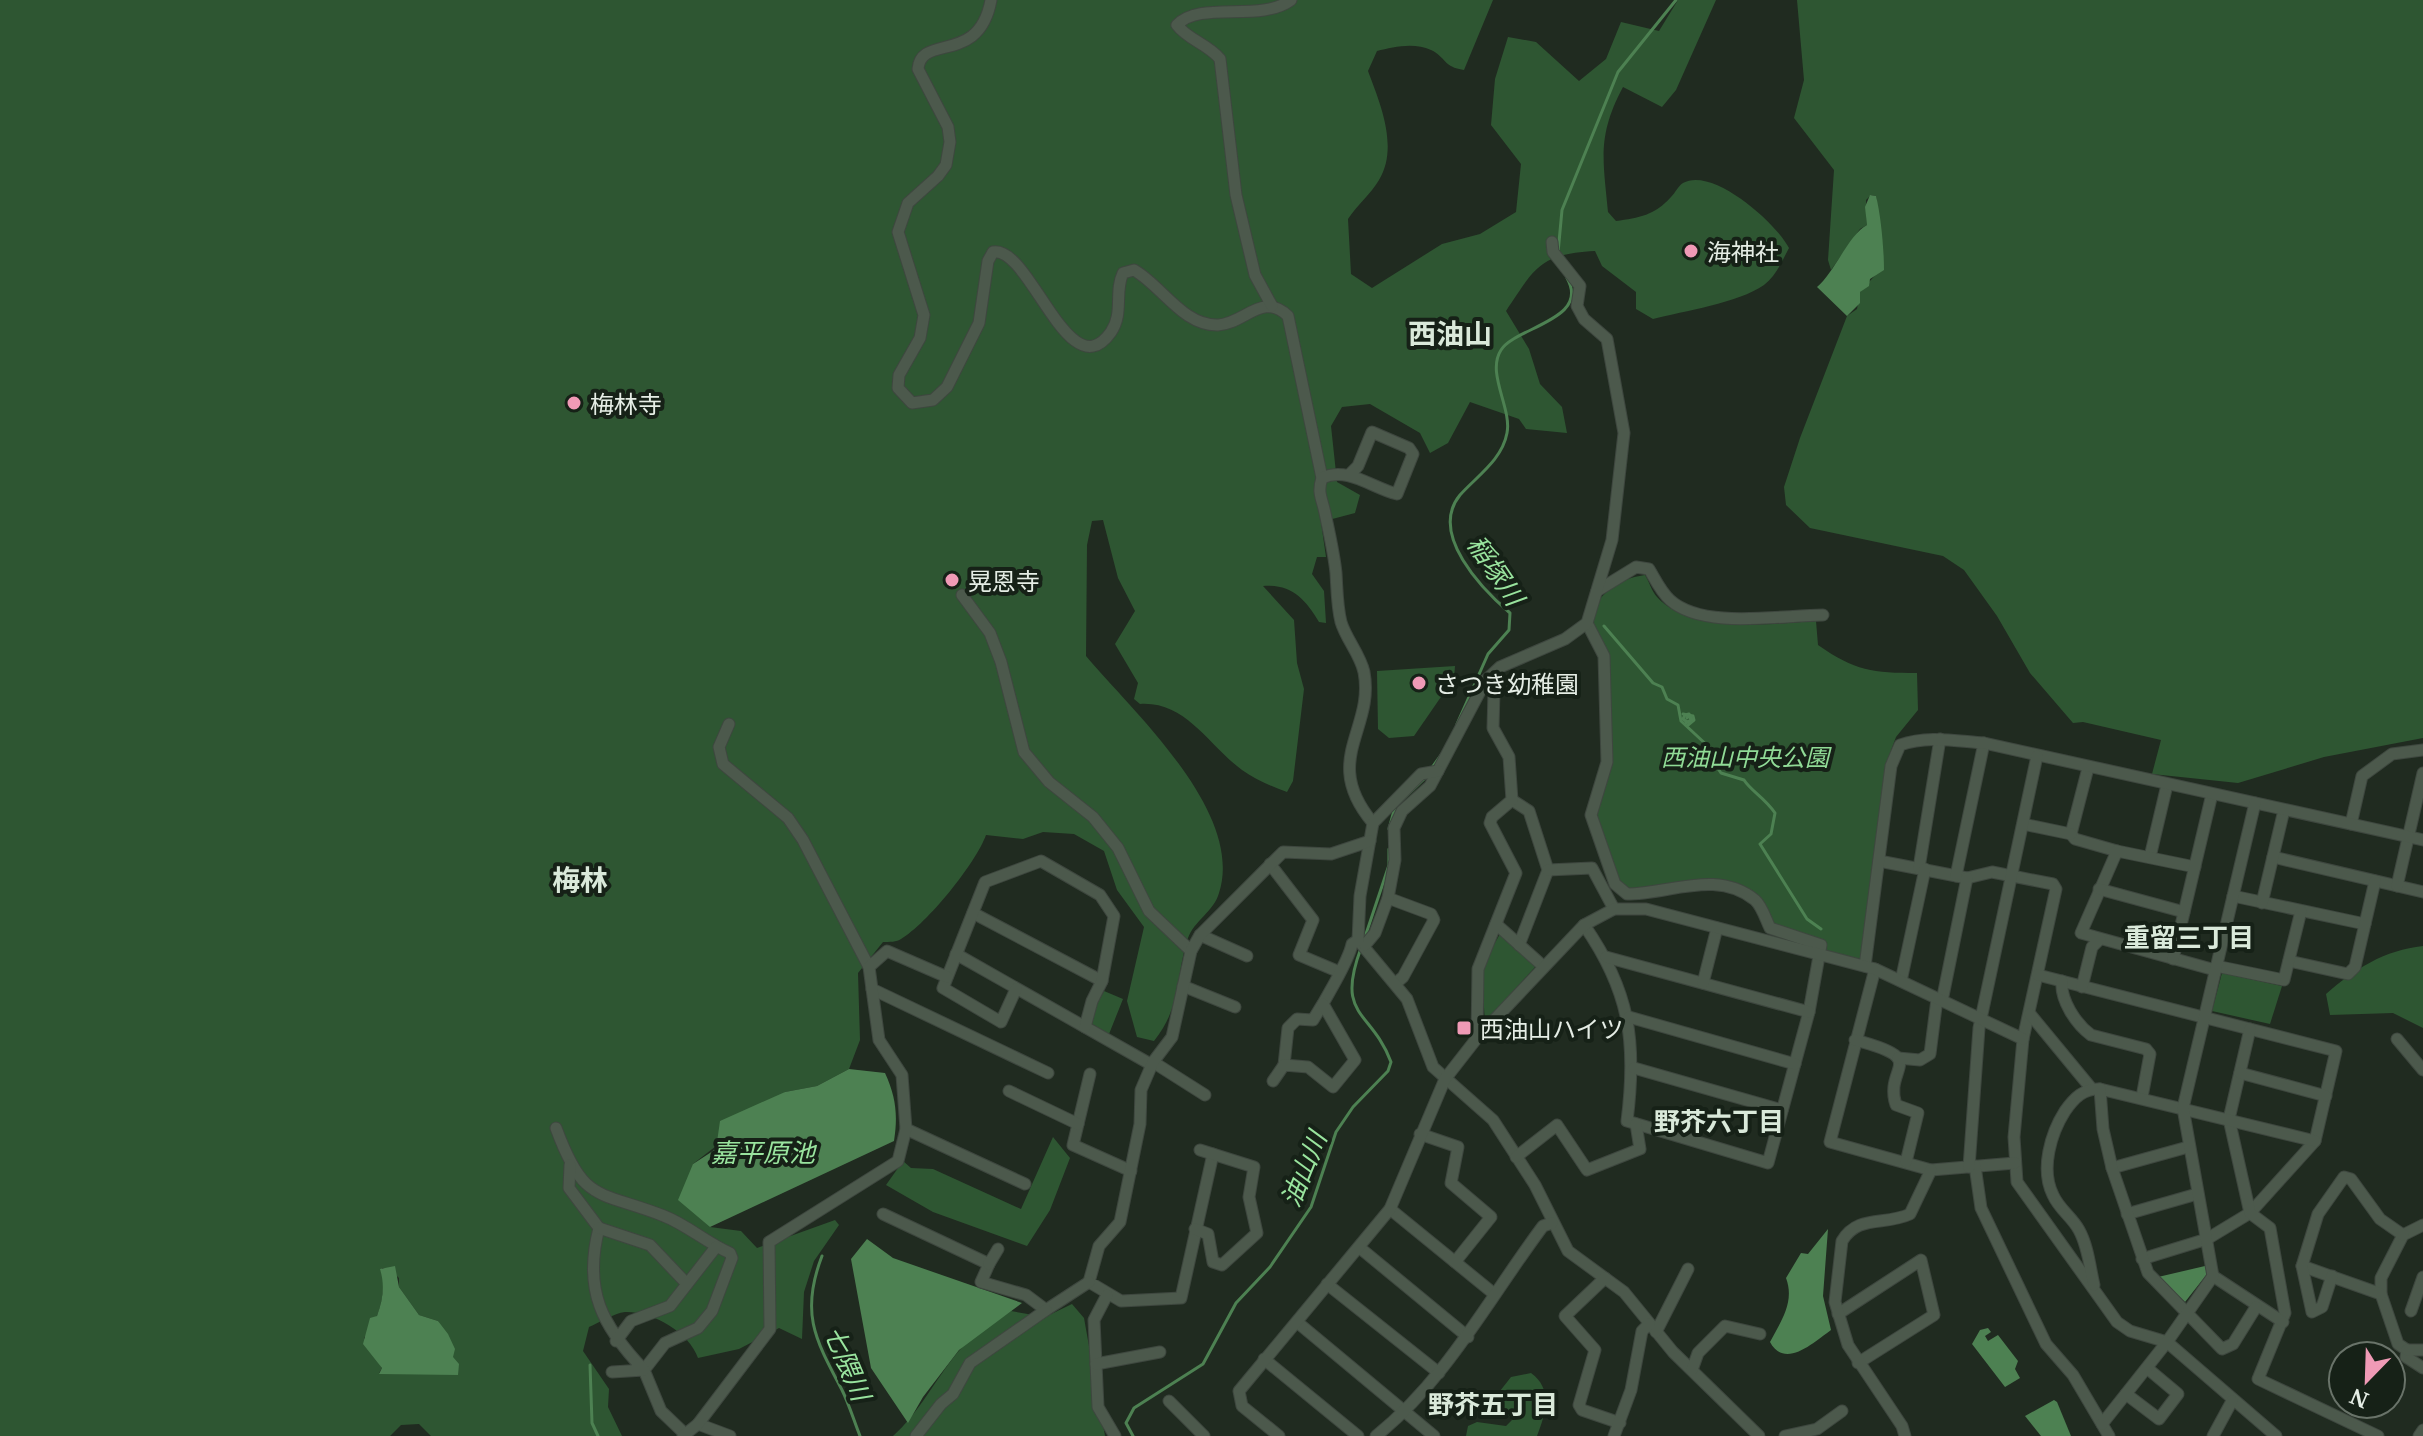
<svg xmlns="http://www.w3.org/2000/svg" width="2423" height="1436" font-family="'Noto Serif','Noto Sans JP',serif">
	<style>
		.green { fill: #2e5632; fill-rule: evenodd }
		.water { fill: #4d8152 }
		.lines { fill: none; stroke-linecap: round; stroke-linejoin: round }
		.stream { stroke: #4d8152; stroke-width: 3 }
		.minor-casing { stroke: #3e473f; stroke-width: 13 }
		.minor { stroke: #4c594c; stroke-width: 11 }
		.poi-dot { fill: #f09ab6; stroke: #162117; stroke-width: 3 }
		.labels { text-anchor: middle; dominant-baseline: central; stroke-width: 8; stroke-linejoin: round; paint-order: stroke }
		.poi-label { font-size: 24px; fill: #e5ede5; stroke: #162117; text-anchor: start }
		.park-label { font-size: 24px; font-style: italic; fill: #90db96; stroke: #162117 }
		.water-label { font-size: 26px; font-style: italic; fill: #99e49e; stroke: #162117 }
		.neighbourhood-label { font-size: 26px; font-weight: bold; fill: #dae9da; stroke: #162117 }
		.quarter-label { font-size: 28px; font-weight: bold; fill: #dae9da; stroke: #162117 }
	</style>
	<rect width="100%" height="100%" fill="#202b20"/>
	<g class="green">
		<path d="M0,0H1493L1464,70C1443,67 1446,57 1431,50C1414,42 1393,47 1377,51L1368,71C1380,103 1399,147 1379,180C1371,194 1357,205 1348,219L1351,274L1372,288L1442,244L1480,234L1516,212L1521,164L1491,125L1495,79L1508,37L1536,42L1579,81L1606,59L1621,22L1659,31L1678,0H1716L1676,90L1662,107L1623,87C1597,136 1603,159 1608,212L1616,221C1639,218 1655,215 1671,197C1675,193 1679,185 1683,183C1713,166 1777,224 1789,248C1782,261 1776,276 1764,285C1738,303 1684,311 1653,319L1636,309V292L1602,266L1595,251C1539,254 1535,268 1506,311L1529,349L1540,384L1562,407L1567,433L1526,429L1519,419L1470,402L1448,443L1430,453L1420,433L1370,404L1342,407L1331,426L1337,482L1360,495L1355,513L1321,522L1326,557H1317L1312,574L1324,591L1326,623L1319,622C1305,599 1292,584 1263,586L1294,620L1297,663L1304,689L1293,781L1287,792C1271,786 1256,780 1242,770C1208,745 1186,701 1140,704L1134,699L1138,683L1115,644L1135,611L1118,578L1103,520L1092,521L1087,545L1086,656C1132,711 1245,812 1219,893C1214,911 1194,921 1188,938C1175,978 1182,1006 1154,1041L1137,1037L1127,1001L1144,927L1117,890L1104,851L1074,834L1043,832L1023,839L986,835C976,863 927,924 901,939C897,942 889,942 883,942L858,973L860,1040L849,1069L817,1086L785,1092L693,1164L710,1227L741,1231L757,1248L835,1220L839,1225L814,1261L804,1292L802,1339L779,1328L739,1349L698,1358C689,1332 652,1311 625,1312C614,1313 599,1323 589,1327L583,1351L609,1389L608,1407L622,1436H431L419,1424L401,1425L390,1436H0ZM382,1268H388L399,1278V1287L419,1315L438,1321L453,1357L379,1373L382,1368L364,1338C380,1319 386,1292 382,1268Z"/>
		<path d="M1797,0H2423V738L2324,757L2238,783L2152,774L2161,740L2083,722L2073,723L2030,673L1997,616L1964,570L1943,556L1810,528L1786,505L1784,487L1800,438L1847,316L1857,309L1860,292L1879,271L1881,233L1876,196L1871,195L1866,200L1867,225L1860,229L1831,270L1828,260L1834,170L1794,118L1804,80Z"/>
		<path d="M1645,575C1649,581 1652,592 1657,597C1690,634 1771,624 1816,621L1818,645C1855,671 1873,673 1917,673L1918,710L1896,737L1886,764L1860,964L1821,954L1770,928L1757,901L1722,884L1627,894L1615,884L1591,815L1607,762L1604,656L1587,623C1596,596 1616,579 1645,575Z"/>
		<path d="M1455,666L1454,678L1414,736L1389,738L1378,729L1377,671Z"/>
		<path d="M1501,932L1536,966L1485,1022L1481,968Z"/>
		<path d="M2423,946V1028L2393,1013L2330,1015L2326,994C2354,969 2385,950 2423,946Z"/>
		<path d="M2222,973L2282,986L2270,1024L2212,1011Z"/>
		<path d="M1104,991L1123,999L1109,1034L1087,1021Z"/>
		<path d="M1053,1137L1070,1158L1050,1210L1027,1246L933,1212L886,1185L903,1161L911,1168L933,1169L1021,1209Z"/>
		<path d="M1072,1304L1084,1318L1105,1436H893C919,1413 935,1380 957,1353C971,1336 994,1324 1011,1311L1045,1317Z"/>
		<path d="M1531,1373C1553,1389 1546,1413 1537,1436H1466L1468,1426L1477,1422L1506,1426L1512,1420L1503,1409L1500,1391L1511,1377Z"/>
	</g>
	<g class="water">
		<path d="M1870,195L1876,196C1881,216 1884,249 1884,270L1870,279L1869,286L1860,292V303L1847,316L1817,287C1835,272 1849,234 1867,225L1865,207Z"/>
		<path d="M849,1069L885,1073C896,1097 898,1115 894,1141L710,1227L678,1200L693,1164L716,1149L720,1121L785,1092L817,1086Z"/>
		<path d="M1828,1229L1823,1296L1831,1330C1814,1342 1785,1370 1770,1342C1781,1321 1795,1302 1786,1278L1801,1253L1808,1254Z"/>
		<path d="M867,1239L893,1258L1022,1303L959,1350L923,1397L908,1423L871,1368L851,1259Z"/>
		<path d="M395,1266L399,1287L419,1315L438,1321L448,1334L455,1349L453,1357L459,1364L458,1375L379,1374L382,1368L363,1344L370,1318L377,1316C383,1300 385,1285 380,1269Z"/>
		<path d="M2205,1266L2207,1274L2185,1302L2158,1277Z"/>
		<path d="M1988,1328L1991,1332L1985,1336L1988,1341L1998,1335L2018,1361L2015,1369L2020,1378L2005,1387L1972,1344L1980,1330Z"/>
		<path d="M2054,1400L2057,1402L2071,1436H2041L2025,1416Z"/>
	</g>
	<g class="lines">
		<g class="stream">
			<path d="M1558,253L1562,210L1618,72L1676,0"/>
			<path d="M1604,626L1653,683L1662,687L1667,699L1678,705L1681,721L1710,748V757L1721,773L1744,780C1751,791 1765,798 1775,813L1771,834L1760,844L1807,919L1821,929"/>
			<path d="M1683,714L1693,716L1694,720L1688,725"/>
			<path d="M1686,723L1692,720L1689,714L1685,715L1683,719L1687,722L1691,720L1689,715L1687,718"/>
			<path d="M1457,724L1488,654L1509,630L1510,613C1483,590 1428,534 1460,495C1477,476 1502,460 1507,433C1512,408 1486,373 1501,350C1515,327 1591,320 1567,278"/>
			<path d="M1431,769L1441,755"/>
			<path d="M1389,829L1395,807L1425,778"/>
			<path d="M1365,937L1389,865V849"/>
			<path d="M822,1256C800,1313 815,1339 842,1390C849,1404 854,1421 860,1436"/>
			<path d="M590,1365L592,1423L598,1436"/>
			<path d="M1133,1436L1126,1423L1134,1408L1203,1364L1236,1303L1270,1267L1311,1207L1336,1132L1353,1107L1388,1071L1391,1062C1371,1009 1335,1018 1361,948"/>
		</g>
		<g class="minor-casing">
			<g id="minor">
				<path d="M991,0C979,66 921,33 918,69L948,127L950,142L946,165L938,176L908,203L898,232L924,315L920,338L899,375L898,388L912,403L933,400L947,387L979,323L988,261L993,252C1030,245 1069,392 1111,332C1124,313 1114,292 1123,273L1134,270C1162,286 1183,326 1218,325C1244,324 1263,291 1288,316L1322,478"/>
				<path d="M1272,306L1255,275L1236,195L1220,59C1208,44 1188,40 1177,25C1200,0 1260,23 1291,0"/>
				<path d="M1349,475L1358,466L1372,432L1409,448L1413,454L1397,494C1372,488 1348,466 1322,478C1317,493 1322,498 1325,513C1329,532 1334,553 1336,573C1337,589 1337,606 1341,622C1346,639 1360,654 1364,672C1375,730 1320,760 1373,823"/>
				<path d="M1597,591L1636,567L1649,569C1655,579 1661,592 1670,600C1703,630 1781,615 1823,615"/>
				<path d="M962,595L990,633L1001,662L1024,752L1049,782L1093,817L1118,848L1149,911L1191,951"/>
				<path d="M729,724L719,747L723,764L788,818L803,840L869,967"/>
				<path d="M2088,768L2071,834L2075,839L2117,851"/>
				<path d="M1512,800L1529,811L1548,870L1519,945"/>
				<path d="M2023,824L2071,834"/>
				<path d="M2351,824L2362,776L2392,754L2423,750"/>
				<path d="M2150,857L2167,785"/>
				<path d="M2273,857L2423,892"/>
				<path d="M1879,861L1967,878L1992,872L2053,884L2056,889L2023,1039L2014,1137L2017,1182L2117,1322L2130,1331L2167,1342L2276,1436"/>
				<path d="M1270,864L1313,920L1299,955L1337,971"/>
				<path d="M2195,867L2117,851L2081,933L2215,970"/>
				<path d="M1919,868L1940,739"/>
				<path d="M1548,870L1592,868L1614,909"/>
				<path d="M1956,876L1984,743"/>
				<path d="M2397,886L2423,773"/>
				<path d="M2099,889L2184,912"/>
				<path d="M2233,896L2365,924"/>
				<path d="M1388,898L1431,914L1434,920L1403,977L1396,983"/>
				<path d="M2262,903L2284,810"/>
				<path d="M973,913L1102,981"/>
				<path d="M1496,924L1543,966"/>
				<path d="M1584,925C1630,991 1637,1042 1627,1121L1768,1163L1809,1012L1821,945L1770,928C1766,920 1762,906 1755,900C1717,869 1670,894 1627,894L1615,884L1591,815L1607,762L1604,656L1587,623"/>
				<path d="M1200,935L1247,956"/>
				<path d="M1358,940L1407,999L1433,1067L1493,1120L1535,1185L1568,1251L1624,1292L1673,1352L1759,1436"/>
				<path d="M1365,945L1375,933L1388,898L1395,860L1394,828L1402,811L1430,786L1486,680L1500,667L1565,639L1587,623L1612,540L1624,433L1607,339L1584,319L1577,306L1580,286L1553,252L1552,242"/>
				<path d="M956,954L1152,1065"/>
				<path d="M1606,957L1809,1012"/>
				<path d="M2173,959L2212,794"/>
				<path d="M2289,961L2348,974L2355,967L2375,881"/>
				<path d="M1865,966L1891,766L1900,745C1927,735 1956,741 1984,743L2423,840"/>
				<path d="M2216,966L2284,980L2301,911"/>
				<path d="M1875,969L1830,1142L1931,1170L2015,1163"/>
				<path d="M2038,975L2336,1051L2315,1141L2250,1213L2207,1239L2142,1259"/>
				<path d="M1901,981L1925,869"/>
				<path d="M2062,981C2060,1000 2076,1024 2091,1035L2146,1049L2150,1054L2142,1097"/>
				<path d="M1703,983L1717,928"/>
				<path d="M1183,986L1235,1007"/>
				<path d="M2082,987L2092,947L2100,939"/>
				<path d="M872,989L1048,1073"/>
				<path d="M1016,989L1001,1022L943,988L985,882L1041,861L1100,895L1114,916L1102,981L1092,1001L1085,1027"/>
				<path d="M1942,1001L1967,878"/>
				<path d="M2030,1014L2091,1088"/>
				<path d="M1629,1017L1795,1064"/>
				<path d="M2250,1029L2229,1119L2250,1213L2270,1228L2285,1313L2258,1379L2378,1436"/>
				<path d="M1477,1038L1478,969L1516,873L1490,823L1492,817L1512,800L1509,757L1493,728L1494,691L1486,680"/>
				<path d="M2397,1039L2423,1070"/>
				<path d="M1855,1040C1932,1060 1883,1066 1896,1105L1918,1113L1906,1162"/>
				<path d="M1898,1058L1920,1060L1930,1054L1937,999"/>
				<path d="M1153,1062L1205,1095"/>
				<path d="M1284,1065L1288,1028L1297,1019L1313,1020C1323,1004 1349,960 1352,944L1358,940L1360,896L1373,823L1421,774L1438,771"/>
				<path d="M1634,1068L1782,1110"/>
				<path d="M2240,1073L2326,1096"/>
				<path d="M1090,1074L1073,1145L1131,1171"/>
				<path d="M1273,1081L1284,1065L1308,1067L1333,1087L1355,1060L1323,1004"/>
				<path d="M2100,1089L2315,1141"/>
				<path d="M1009,1091L1078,1124"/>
				<path d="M556,1128C584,1204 597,1190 664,1216C687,1225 707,1243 730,1253L732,1258L712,1311L698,1328L665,1343L644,1370L661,1411L685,1434"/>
				<path d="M906,1129L1025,1184"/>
				<path d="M1420,1134L1458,1147L1451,1183L1491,1217L1455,1262"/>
				<path d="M1213,1154L1181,1298L1121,1301L1089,1282L1099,1246L1120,1222L1140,1124L1141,1090L1153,1062L1172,1037L1191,951L1200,935L1283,852L1331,854L1370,841"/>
				<path d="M1516,1157L1557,1125L1587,1170L1640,1149L1636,1124"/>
				<path d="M570,1165L569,1188L599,1228C583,1290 602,1326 644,1370L612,1372"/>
				<path d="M1975,1166L1981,1208L2046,1344L2073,1375L2109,1436"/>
				<path d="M1969,1167L1979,1028L2037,756"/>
				<path d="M2112,1168L2188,1147"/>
				<path d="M1390,1209L1493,1293"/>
				<path d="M883,1214L989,1264L981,1282L1026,1295L1046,1310L1089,1282"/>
				<path d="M2127,1214L2197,1194"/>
				<path d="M2423,1225L2403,1235L2381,1278V1294L2398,1344L2407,1350L2406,1357L2423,1368"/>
				<path d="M599,1228L650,1245L687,1284"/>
				<path d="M1195,1229L1208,1234L1213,1262L1222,1265L1257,1233L1249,1197L1254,1167L1200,1150"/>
				<path d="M1360,1248L1468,1337"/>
				<path d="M989,1264L998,1249"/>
				<path d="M2302,1266L2381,1294"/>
				<path d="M2213,1276L2283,1322"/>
				<path d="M2332,1276L2322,1307L2312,1312L2302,1266L2318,1214L2344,1177L2351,1179L2380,1219L2403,1235"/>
				<path d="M1605,1278L1565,1316L1595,1350L1579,1405L1582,1410L1620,1423"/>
				<path d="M1327,1284L1439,1373"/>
				<path d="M2094,1285C2090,1268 2088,1246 2079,1230C2072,1217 2059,1209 2053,1195C2040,1169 2051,1133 2065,1111C2074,1098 2084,1088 2100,1089L2103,1129L2112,1168L2148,1273L2222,1349L2233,1344L2256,1307"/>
				<path d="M1107,1295L1094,1320L1098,1407L1115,1436"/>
				<path d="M2411,1311L2423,1277"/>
				<path d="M1838,1314L1921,1260L1934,1315L1858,1363"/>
				<path d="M1297,1322L1434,1436"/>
				<path d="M1656,1332L1688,1269"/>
				<path d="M616,1341L631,1321L670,1306L716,1247"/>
				<path d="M2407,1350H2423"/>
				<path d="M1264,1359L1358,1436"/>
				<path d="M1096,1364L1160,1352"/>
				<path d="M1692,1370L1698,1353L1725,1326L1760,1334"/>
				<path d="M2126,1394L2159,1419L2178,1394L2147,1368"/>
				<path d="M1169,1401L1204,1436"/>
				<path d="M698,1424L730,1436"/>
				<path d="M2102,1424L2167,1342L2213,1276L2183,1108L2255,803"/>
				<path d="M683,1436L698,1424L770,1329L769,1242L898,1161L906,1129L902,1075L879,1040L869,967L887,951L947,977"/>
				<path d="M916,1436L941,1404L953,1394L970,1363L1046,1310"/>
				<path d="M1279,1436L1242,1406L1239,1391L1390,1209L1445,1079L1477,1038L1584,925L1614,909H1646L1875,969L2023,1039"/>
				<path d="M1376,1436C1447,1379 1489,1298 1543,1226L1552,1223"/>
				<path d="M1614,1436L1631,1390L1642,1331L1649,1324"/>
				<path d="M1785,1436L1817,1429L1842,1411"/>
				<path d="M1905,1436L1902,1426L1848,1345L1835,1302L1842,1241C1858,1214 1885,1226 1910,1214L1931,1170"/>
				<path d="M2213,1436L2232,1401"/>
				<path d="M2419,1436L2423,1430"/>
			</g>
		</g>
		<use href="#minor" class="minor"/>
	</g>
	<g class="poi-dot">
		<circle cx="1691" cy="251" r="8"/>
		<circle cx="574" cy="403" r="8"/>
		<circle cx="952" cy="580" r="8"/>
		<circle cx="1419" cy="683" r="8"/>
		<rect x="1456" y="1020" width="16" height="16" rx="4"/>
	</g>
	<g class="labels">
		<g class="poi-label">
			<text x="1707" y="251">海神社</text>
			<text x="590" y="403">梅林寺</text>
			<text x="968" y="580">晃恩寺</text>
			<text x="1435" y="683">さつき幼稚園</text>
			<text x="1480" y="1028">西油山ハイツ</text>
		</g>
		<g class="park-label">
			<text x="1745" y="756">西油山中央公園</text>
		</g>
		<g class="water-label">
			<text transform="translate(1496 570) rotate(56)">稲塚川</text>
			<text x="763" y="1152">嘉平原池</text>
			<text transform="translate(1303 1169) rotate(-68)">油山川</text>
			<text transform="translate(848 1363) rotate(67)">七隈川</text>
		</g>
		<g class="neighbourhood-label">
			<text x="2189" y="937">重留三丁目</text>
			<text x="1719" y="1121">野芥六丁目</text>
			<text x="1493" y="1404">野芥五丁目</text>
		</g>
		<g class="quarter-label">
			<text x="1450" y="333">西油山</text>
			<text x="580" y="879">梅林</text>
		</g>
	</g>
	<g transform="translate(2367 1380) rotate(203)"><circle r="38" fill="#162117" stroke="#697369" stroke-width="2"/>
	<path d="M0-6L14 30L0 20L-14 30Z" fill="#f09ab6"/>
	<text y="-12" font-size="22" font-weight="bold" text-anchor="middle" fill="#e5ede5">N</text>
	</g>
</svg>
